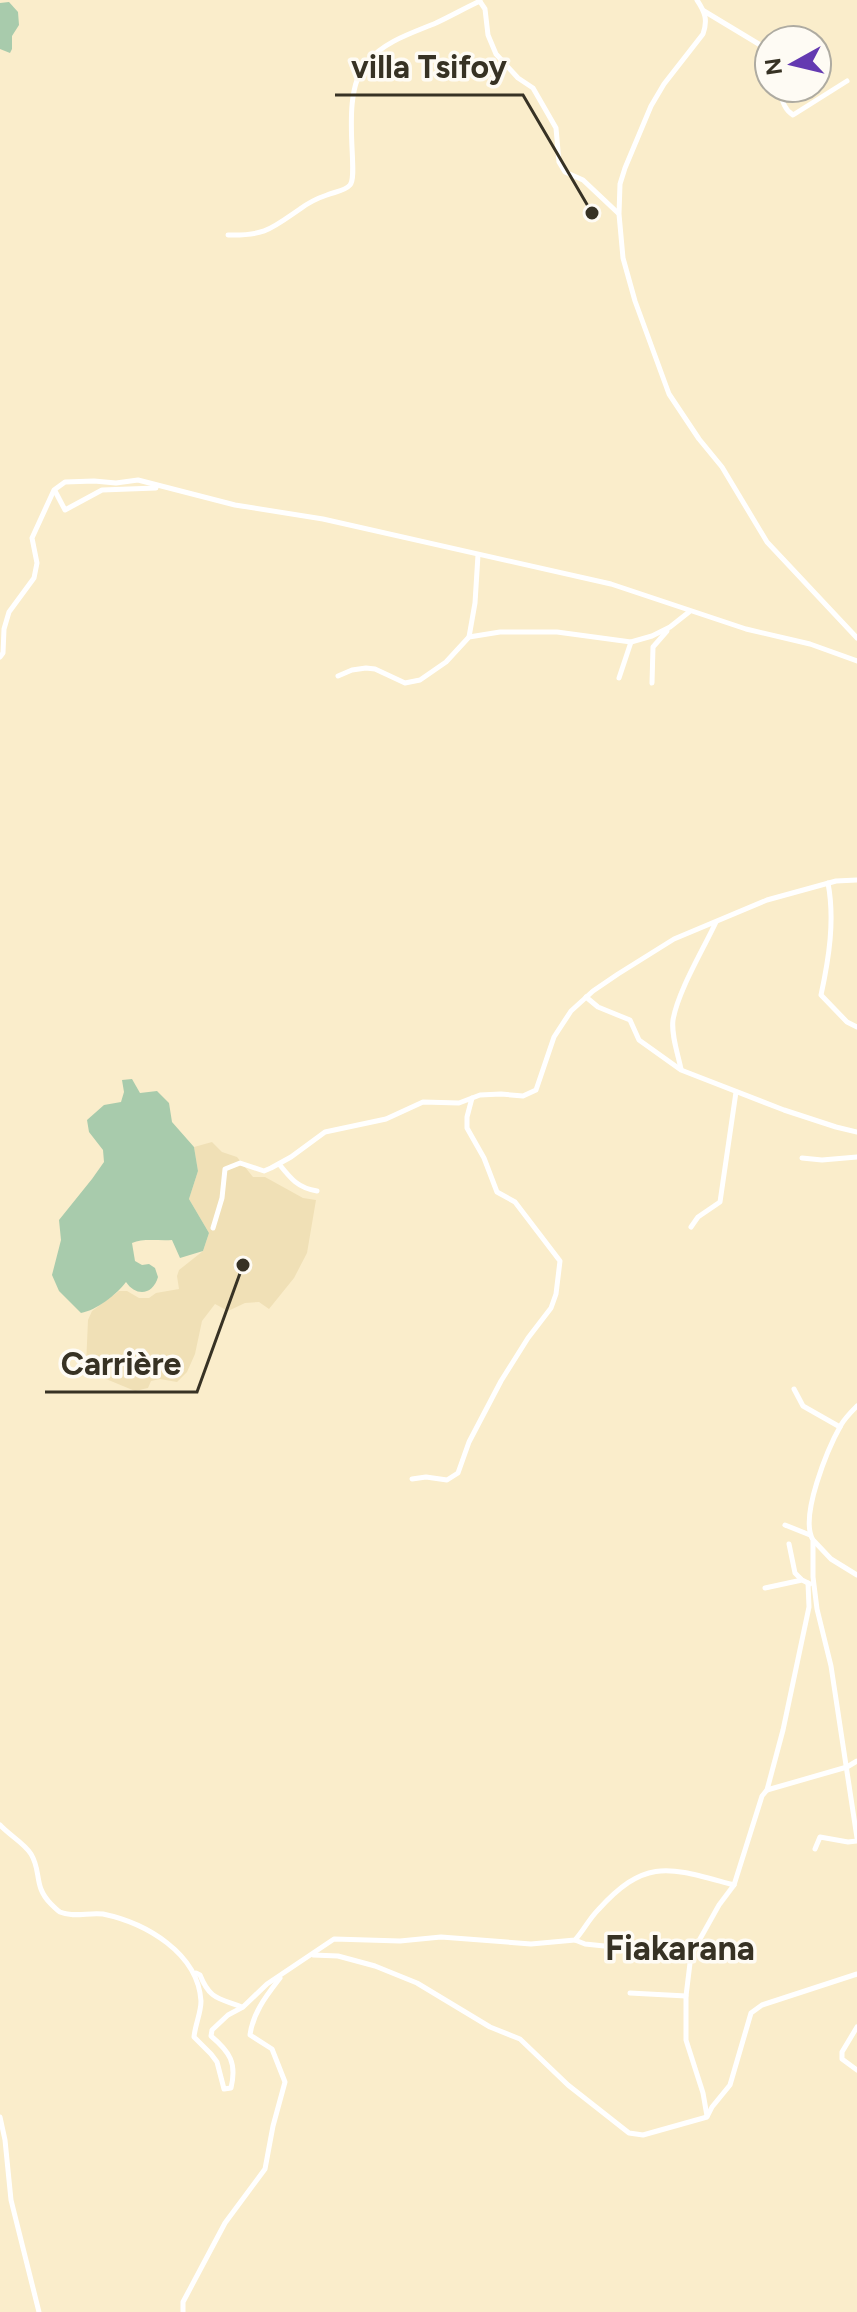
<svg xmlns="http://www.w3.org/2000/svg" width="857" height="2312" font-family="Figtree,sans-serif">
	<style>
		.built { fill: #f0e0b6 }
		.green { fill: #a8cbac }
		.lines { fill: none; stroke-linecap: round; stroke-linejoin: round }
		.minor { stroke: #fff; stroke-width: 5 }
		.labels { text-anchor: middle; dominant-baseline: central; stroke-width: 7; stroke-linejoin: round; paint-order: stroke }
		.quarter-label { font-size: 34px; font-weight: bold; fill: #373224; stroke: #fefbf4 }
		.leader { fill: none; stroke: #373224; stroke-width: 3 }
		.callout-dot { fill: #373224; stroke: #fefbf4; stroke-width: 3 }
		.callout-label { font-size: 32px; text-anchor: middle; font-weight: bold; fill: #373224; stroke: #fefbf4; stroke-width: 7; stroke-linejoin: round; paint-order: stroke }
	</style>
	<rect width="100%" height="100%" fill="#faedcb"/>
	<path class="built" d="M212,1142L222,1152L237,1157L253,1177H265L303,1198L316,1200L307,1253L294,1278L269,1309L259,1302L245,1303L228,1311L215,1304L202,1321L195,1354L187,1372L177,1382L160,1379L151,1381L148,1388L135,1391L106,1379L86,1366L88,1320L92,1311L119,1291H127L139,1298H149L156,1293L179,1289L177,1276L179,1270L203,1251L209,1233L189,1199L198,1171L194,1147Z"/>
	<g class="green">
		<path d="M9,2L18,12L19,25L12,36V49L10,53L0,49V3Z"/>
		<path d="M132,1079L140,1093L157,1091L169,1103L172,1122L194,1147L198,1171L189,1199L209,1233L203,1251L180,1258L172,1240C158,1241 143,1238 132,1243L135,1261L142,1265L149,1264L155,1268L158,1277C153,1295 136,1297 126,1282C116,1295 97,1310 81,1313L59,1291L52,1275L61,1240L59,1220L92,1179L104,1162L103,1150L89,1132L87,1120L104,1105L121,1102L124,1092L122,1080Z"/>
	</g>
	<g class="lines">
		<g class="minor">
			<path d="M479,0L485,9L488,35L496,54L518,78L533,88L556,128L559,162L565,172L583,180L618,213"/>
			<path d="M697,0C705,12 708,20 703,34L664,84L651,106L625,168L620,184L619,214L623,258L635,301L669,394L699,439L722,467L767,542L857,638"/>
			<path d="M704,11L762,46L769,58"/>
			<path d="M779,88C782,98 783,109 793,115L847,81"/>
			<path d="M228,235C265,236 271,229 300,209C308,203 318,198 327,195C334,192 345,191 350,185C360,175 338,95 367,62C385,41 412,33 436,23C451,16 465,8 480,1"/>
			<path d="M55,491L65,510L102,490L156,488"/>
			<path d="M469,637L475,603L478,555"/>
			<path d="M0,657L3,653L4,629L9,612L34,578L37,563L32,538L54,490L65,482L94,481L116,483L138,480L235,505L323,519L611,584L746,629L810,644L857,661"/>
			<path d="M338,676L352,670L366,668L375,669L405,683L420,680L446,662L469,637L500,632H557L631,642L652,636L670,627L689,612"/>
			<path d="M619,678L631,642"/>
			<path d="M652,683L653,647L667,631"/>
			<path d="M828,883C835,920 829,958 821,995L847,1022L857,1027"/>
			<path d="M586,997L598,1007L630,1020L639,1040L681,1070L784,1110L836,1127L857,1132"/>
			<path d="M681,1069C678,1054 671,1035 673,1020C678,991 703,950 716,922"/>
			<path d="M802,1158L822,1160L857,1157"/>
			<path d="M279,1164C291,1179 298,1188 317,1191"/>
			<path d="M691,1227L698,1217L720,1202L736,1092"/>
			<path d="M213,1228L222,1198L225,1169L240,1163L264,1171L271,1168L291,1157L325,1132L386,1119L423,1102L459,1103L480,1095L501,1094L523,1096L536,1090L554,1037L571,1011L593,991L618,974L674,939L767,900L836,881L857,880"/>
			<path d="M794,1389L803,1406L840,1427"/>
			<path d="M857,1406C851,1412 845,1418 841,1425C828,1448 799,1517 813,1540V1577L817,1609L831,1666L857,1838"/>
			<path d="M412,1479L426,1477L447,1480L458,1473L469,1442L501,1381L528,1338L551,1308L556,1294L560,1261L515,1202L497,1192L484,1158L467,1128V1117L472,1098"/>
			<path d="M785,1525L810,1535"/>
			<path d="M814,1541L831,1559L857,1575"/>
			<path d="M789,1544L795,1573L801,1579"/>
			<path d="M765,1588L802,1580L810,1584"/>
			<path d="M767,1790L783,1730L809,1607L808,1583"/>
			<path d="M0,1825C9,1835 24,1843 31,1854C42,1872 33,1886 51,1904C53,1906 58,1911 60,1912C74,1918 89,1912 103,1914C146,1923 198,1953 201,2001C201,2013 195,2025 194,2037L211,2054L217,2062L224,2089L231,2088C237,2063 230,2052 211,2036L212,2030L228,2015L243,2007L267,1984L334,1939L400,1941L441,1937L531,1944L575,1940C584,1930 589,1919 598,1910C647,1856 670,1868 734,1885L762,1796L767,1790L847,1767L857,1761"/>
			<path d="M815,1849L820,1837L848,1842L857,1841"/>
			<path d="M575,1940L585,1944L691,1955"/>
			<path d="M313,1955L338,1956L375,1966L417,1983L490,2027L520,2039L568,2085L629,2133L643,2135L707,2117L712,2107L730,2085L751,2013L762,2005L857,1974"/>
			<path d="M196,1973L200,1975C210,2000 219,1998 242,2007"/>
			<path d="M630,1993L686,1996"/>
			<path d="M857,2027L842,2052V2059L857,2070"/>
			<path d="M707,2116L703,2093L686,2040V1996L691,1955L719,1905L734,1885"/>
			<path d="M0,2117L5,2140L11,2200L39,2312"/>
			<path d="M183,2312V2302L225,2223L265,2169L273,2126L285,2082L272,2049L250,2035C253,2012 267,1995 280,1978"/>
		</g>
	</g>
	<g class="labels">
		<g class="quarter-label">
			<text x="680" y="1948">Fiakarana</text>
		</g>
	</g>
	<path class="leader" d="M592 213L523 95H335M243 1265L197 1392H45"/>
	<g class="callout-dot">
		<circle cx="592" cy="213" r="8"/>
		<circle cx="243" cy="1265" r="8"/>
	</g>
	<g class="callout-label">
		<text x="429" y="78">villa Tsifoy</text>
		<text x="121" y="1375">Carrière</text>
	</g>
	<g transform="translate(793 64) rotate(262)"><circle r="38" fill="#fefbf4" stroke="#aeaba1" stroke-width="2"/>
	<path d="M0-6L14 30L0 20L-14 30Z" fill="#643ab1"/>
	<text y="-12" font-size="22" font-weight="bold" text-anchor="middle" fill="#373224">N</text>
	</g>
</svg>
